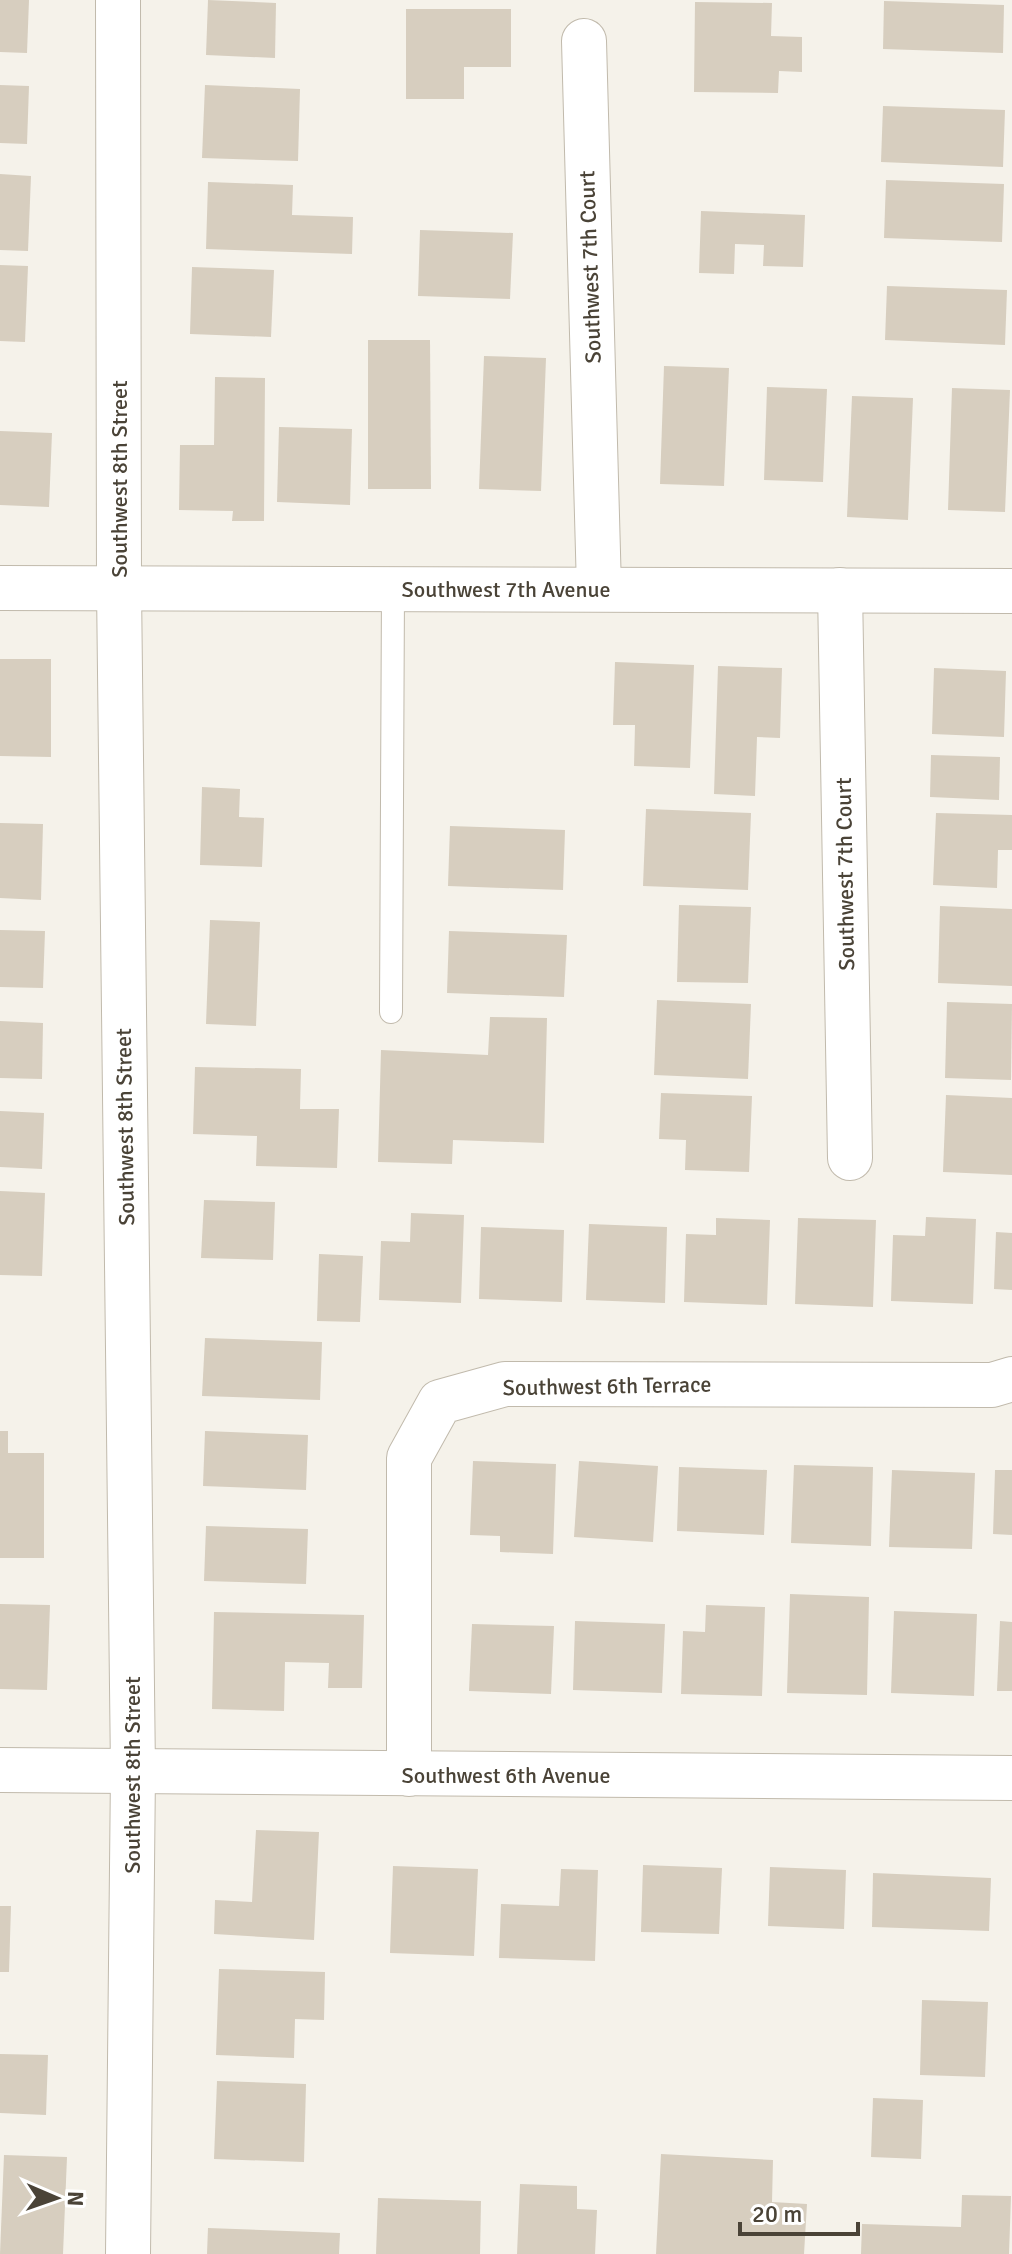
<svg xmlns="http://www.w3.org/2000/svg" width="1012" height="2254" font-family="Signika,sans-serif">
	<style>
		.building { fill: #d7cebf }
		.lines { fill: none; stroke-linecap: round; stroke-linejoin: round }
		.service-casing { stroke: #c1baac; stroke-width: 24 }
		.minor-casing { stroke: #c1baac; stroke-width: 46 }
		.service { stroke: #fff; stroke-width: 22 }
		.minor { stroke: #fff; stroke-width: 44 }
		.labels { text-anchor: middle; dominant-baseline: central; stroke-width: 7; stroke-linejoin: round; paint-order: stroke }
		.street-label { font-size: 22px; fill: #4a4337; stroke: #fff }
	</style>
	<rect width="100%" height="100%" fill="#f5f2ea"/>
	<g class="building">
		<path d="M0,0H29L27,53L0,52Z"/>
		<path d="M208,0L276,3L275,58L206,55Z"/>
		<path d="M884,1L1004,5L1003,53L883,49Z"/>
		<path d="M695,2L772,3L771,36L802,37V72L779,71L778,93L694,92Z"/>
		<path d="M406,9H511V67H464V99H406Z"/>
		<path d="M0,85L29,86L27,144L0,143Z"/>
		<path d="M205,85L300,89L298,161L202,158Z"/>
		<path d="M883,106L1005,110L1003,167L881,162Z"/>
		<path d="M0,174L31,176L28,251L0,250Z"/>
		<path d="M886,180L1004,184L1002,242L884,238Z"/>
		<path d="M208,182L293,185L292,215L353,217L352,254L206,249Z"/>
		<path d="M701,211L805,215L803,267L763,266L764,245L735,244L734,274L699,273Z"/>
		<path d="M420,230L513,233L510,299L418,296Z"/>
		<path d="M0,265L28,266L25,342L0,341Z"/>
		<path d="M192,267L274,270L271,337L190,334Z"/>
		<path d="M887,286L1007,290L1005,345L885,340Z"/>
		<path d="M368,340H430L431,489H368Z"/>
		<path d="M484,356L546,358L541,491L479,489Z"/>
		<path d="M664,366L729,368L724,486L660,484Z"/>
		<path d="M215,377L265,378L264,521H232L233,511L179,510L180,445H214Z"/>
		<path d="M767,387L827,389L823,482L764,480Z"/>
		<path d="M952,388L1010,390L1005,512L948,510Z"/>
		<path d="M852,396L913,398L908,520L847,517Z"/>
		<path d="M279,427L352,429L350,505L277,502Z"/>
		<path d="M0,431L52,433L49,507L0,505Z"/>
		<path d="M0,659H51V757L0,756Z"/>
		<path d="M615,662L694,665L690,768L634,766L635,725H613Z"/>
		<path d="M718,666L782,668L780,738L757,737L755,796L714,794Z"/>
		<path d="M934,668L1006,671L1004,737L932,734Z"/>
		<path d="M931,755L1000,757L999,800L930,797Z"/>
		<path d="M202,787L240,789L239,817L264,818L262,867L200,865Z"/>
		<path d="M646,809L751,813L748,890L643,886Z"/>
		<path d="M936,813L1012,815V850H998L997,888L933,885Z"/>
		<path d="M0,823L43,824L41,900L0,898Z"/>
		<path d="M450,826L565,830L563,890L448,886Z"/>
		<path d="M679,905L751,907L748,983L677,982Z"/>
		<path d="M940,906L1012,909V986L938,983Z"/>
		<path d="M210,920L260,922L256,1026L206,1024Z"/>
		<path d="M0,930L45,931L43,988L0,987Z"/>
		<path d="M449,931L567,935L564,997L447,993Z"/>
		<path d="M657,1000L751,1004L748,1079L654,1075Z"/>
		<path d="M947,1002L1012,1004L1011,1080L945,1078Z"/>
		<path d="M490,1017L547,1018L544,1143L453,1140L452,1164L378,1162L381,1050L488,1055Z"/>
		<path d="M0,1021L43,1023L42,1079L0,1078Z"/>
		<path d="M195,1067L301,1069L300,1109H339L337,1168L256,1166L257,1136L193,1134Z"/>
		<path d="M661,1093L752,1096L749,1172L685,1170L686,1140L659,1139Z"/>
		<path d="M946,1095L1012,1098V1175L943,1172Z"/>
		<path d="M0,1111L44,1113L42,1169L0,1167Z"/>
		<path d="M0,1191L45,1193L42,1276L0,1275Z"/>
		<path d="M204,1200L275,1202L273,1260L201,1258Z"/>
		<path d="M411,1213L464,1215L461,1303L379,1300L381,1241L410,1242Z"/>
		<path d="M926,1217L976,1219L973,1304L891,1301L893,1235L925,1236Z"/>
		<path d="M716,1218L770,1220L767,1305L684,1302L686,1234L716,1235Z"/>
		<path d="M798,1218L876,1220L873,1307L795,1304Z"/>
		<path d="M589,1224L667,1227L665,1303L586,1300Z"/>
		<path d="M481,1227L564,1230L562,1302L479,1299Z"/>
		<path d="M996,1232L1012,1233V1290L994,1289Z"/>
		<path d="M319,1254L363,1256L360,1322L317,1321Z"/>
		<path d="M205,1338L322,1342L320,1400L202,1396Z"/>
		<path d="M0,1431H8V1453H44V1558H0Z"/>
		<path d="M205,1431L308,1435L306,1490L203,1486Z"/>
		<path d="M473,1461L556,1464L553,1554L500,1552V1536L470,1535Z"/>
		<path d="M579,1461L658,1466L653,1542L574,1537Z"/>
		<path d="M794,1465L873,1467L871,1546L791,1543Z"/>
		<path d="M679,1467L767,1470L764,1535L677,1531Z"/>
		<path d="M892,1470L975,1473L972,1549L889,1547Z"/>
		<path d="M995,1470H1012V1535L993,1534Z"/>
		<path d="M206,1526L308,1529L306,1584L204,1581Z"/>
		<path d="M790,1594L869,1597L867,1695L787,1693Z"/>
		<path d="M0,1604L50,1605L47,1690L0,1689Z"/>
		<path d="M706,1605L765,1607L762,1696L681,1694L683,1631L705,1632Z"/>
		<path d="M894,1611L977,1614L974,1696L891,1693Z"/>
		<path d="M214,1612L364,1615L362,1688H328L329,1663L285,1662L284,1711L212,1709Z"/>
		<path d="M575,1621L665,1624L662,1693L573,1690Z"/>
		<path d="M1000,1621L1012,1622V1691H997Z"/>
		<path d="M472,1624L554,1626L551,1694L469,1691Z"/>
		<path d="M256,1830L319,1832L314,1940L214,1934L215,1900L252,1902Z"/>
		<path d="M643,1865L722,1868L719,1934L641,1932Z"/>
		<path d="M393,1866L478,1869L474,1956L390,1953Z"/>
		<path d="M770,1867L846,1870L844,1929L768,1926Z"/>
		<path d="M561,1869L598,1870L595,1961L499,1958L501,1904L559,1906Z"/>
		<path d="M873,1873L991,1878L989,1931L872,1927Z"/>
		<path d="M0,1906H11L9,1972H0Z"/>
		<path d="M219,1969L325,1972L324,2020L295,2019L294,2058L216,2055Z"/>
		<path d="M922,2000L988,2002L985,2077L920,2075Z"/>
		<path d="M0,2054L48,2055L46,2115L0,2113Z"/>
		<path d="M217,2081L306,2084L304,2162L214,2159Z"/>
		<path d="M873,2098L923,2100L921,2159L871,2157Z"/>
		<path d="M661,2154L773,2160L772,2202L807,2204L804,2254H656Z"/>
		<path d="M4,2155L67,2157L63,2254H0Z"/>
		<path d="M520,2184L577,2186V2209L597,2210L595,2254H517Z"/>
		<path d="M962,2195L1011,2196L1009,2254H861L862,2224L961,2227Z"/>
		<path d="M378,2198L481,2201L480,2254H376Z"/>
		<path d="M208,2228L340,2233L339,2254H207Z"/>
	</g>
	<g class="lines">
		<g class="service-casing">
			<path id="service" d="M391,1012L393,589"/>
		</g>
		<g class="minor-casing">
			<g id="minor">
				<path d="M118,0L119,588L133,1771L128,2254"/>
				<path d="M584,41L599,589"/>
				<path d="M0,588L1012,591"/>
				<path d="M840,590L850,1158"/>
				<path d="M0,1770L1012,1778"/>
				<path d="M409,1774V1458L440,1402L505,1384L992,1385L1012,1379"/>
			</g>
		</g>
		<use href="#service" class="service"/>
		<use href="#minor" class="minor"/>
	</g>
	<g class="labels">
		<g class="street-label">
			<text transform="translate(590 267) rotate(-92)">Southwest 7th Court</text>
			<text transform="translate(119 479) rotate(-90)">Southwest 8th Street</text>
			<text x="506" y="589">Southwest 7th Avenue</text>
			<text transform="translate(845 874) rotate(-91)">Southwest 7th Court</text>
			<text transform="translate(125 1127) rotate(-91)">Southwest 8th Street</text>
			<text transform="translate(607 1386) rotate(-1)">Southwest 6th Terrace</text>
			<text transform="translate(132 1775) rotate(-90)">Southwest 8th Street</text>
			<text x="506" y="1775">Southwest 6th Avenue</text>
		</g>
	</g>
	<g transform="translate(56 2198) rotate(92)" stroke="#ffffff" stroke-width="6" paint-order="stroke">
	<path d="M0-6L14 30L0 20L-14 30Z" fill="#4a4337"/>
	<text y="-12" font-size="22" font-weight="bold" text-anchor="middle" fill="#4a4337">N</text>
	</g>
	<path d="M740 2222v12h118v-12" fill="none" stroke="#4a4337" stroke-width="4"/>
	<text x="752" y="2222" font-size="24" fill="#4a4337" stroke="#ffffff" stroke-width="6" paint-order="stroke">20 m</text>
</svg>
